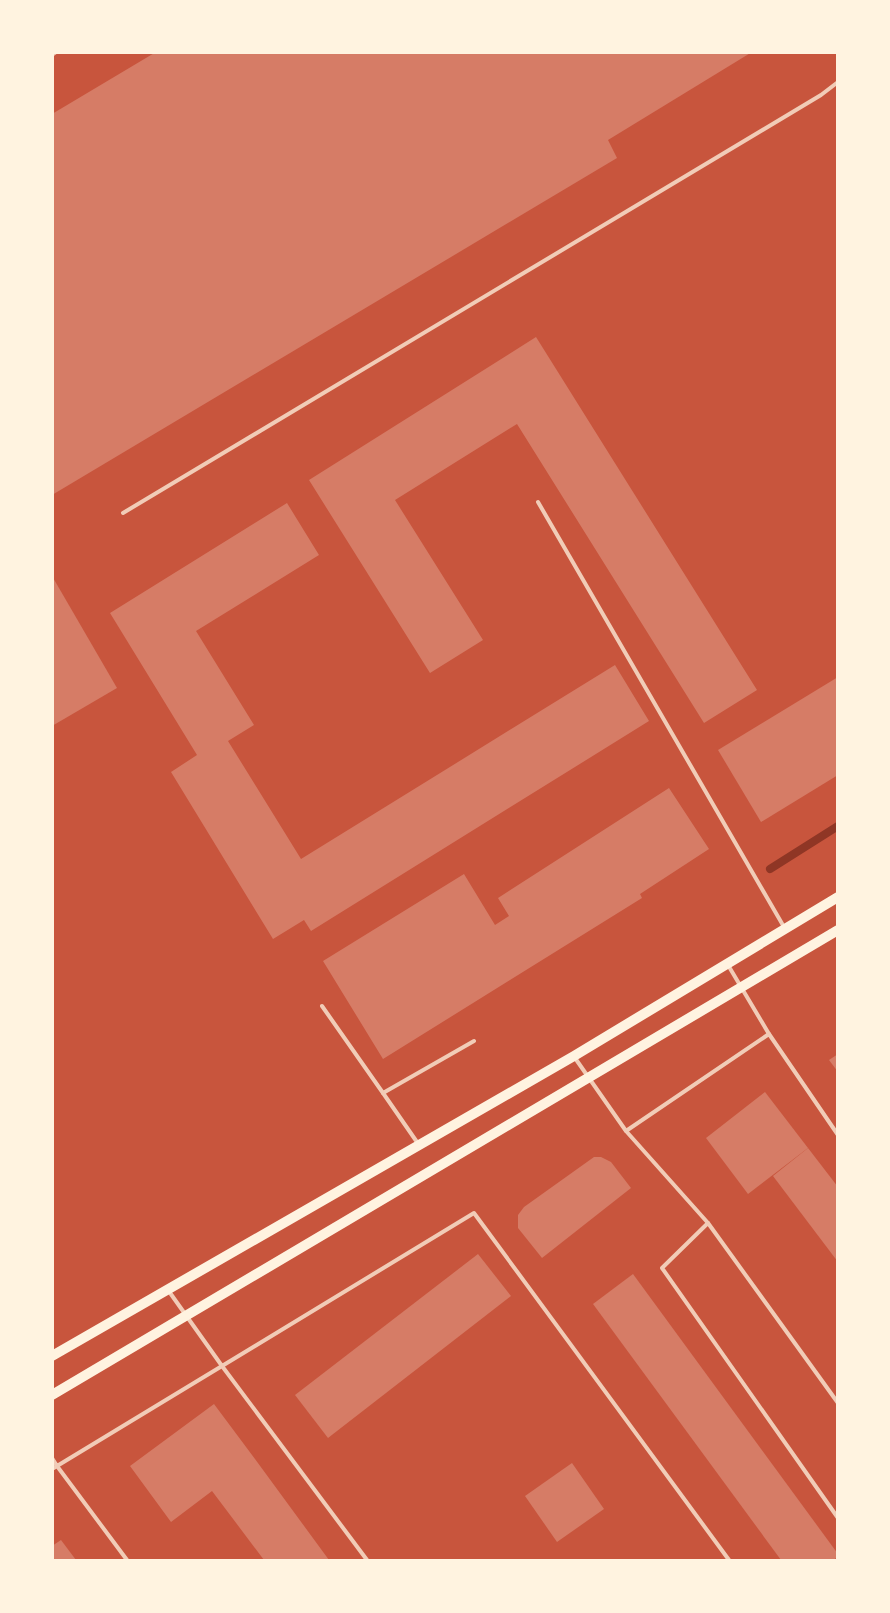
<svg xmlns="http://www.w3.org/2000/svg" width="890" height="1613" font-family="Lato,sans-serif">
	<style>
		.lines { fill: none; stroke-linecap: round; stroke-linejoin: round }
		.stream { stroke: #8f3625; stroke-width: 8 }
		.building { fill: #d67c66 }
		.service { stroke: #f1ccb7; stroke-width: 4 }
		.secondary { stroke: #fff3e0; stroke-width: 10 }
	</style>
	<rect width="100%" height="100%" fill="#c8553d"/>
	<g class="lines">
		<path class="stream" d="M770,869L838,826"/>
	</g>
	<g class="building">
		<path d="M156,52H752L608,140L617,158L52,495V114Z"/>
		<path d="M536,337L757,690L704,723L517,424L395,500L483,640L430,673L309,480Z"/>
		<path d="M287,503L319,555L196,631L254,725L228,741L301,859L615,665L649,721L311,931L304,920L273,939L171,772L197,755L110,613Z"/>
		<path d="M52,576L117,688L52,726Z"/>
		<path d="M838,677V775L761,822L718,750Z"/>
		<path d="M669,788L709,849L640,894L642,898L383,1059L323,961L464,874L495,925L509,916L498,898Z"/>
		<path d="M838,1054V1072L829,1060Z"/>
		<path d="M765,1092L808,1148L748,1194L706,1138Z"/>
		<path d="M808,1148L838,1187V1262L773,1176Z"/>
		<path d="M594,1157H601L611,1162L631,1188L542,1258L518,1228V1215L524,1207Z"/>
		<path d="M478,1254L511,1296L328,1438L295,1395Z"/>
		<path d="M633,1274L838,1554V1557L833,1560H781L593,1304Z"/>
		<path d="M214,1404L255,1459L329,1560H264L212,1491L171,1522L130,1466Z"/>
		<path d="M572,1463L604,1509L557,1542L525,1496Z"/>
		<path d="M61,1540L76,1560H52V1546Z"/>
	</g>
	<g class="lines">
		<g class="service">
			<path d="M52,55L56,52"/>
			<path d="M538,502L784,927"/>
			<path d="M123,513L821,95L838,82"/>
			<path d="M728,965L769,1034"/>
			<path d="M322,1006L383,1093L474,1041"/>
			<path d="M575,1058L626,1131L708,1223L838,1403"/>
			<path d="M383,1093L419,1145"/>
			<path d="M626,1131L769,1034L838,1135"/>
			<path d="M708,1223L662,1268L838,1518"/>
			<path d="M168,1290L222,1366L474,1213L729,1560"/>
			<path d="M52,1458L57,1466L222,1366L367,1560"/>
			<path d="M52,1469L57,1466L127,1560"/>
		</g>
		<g class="secondary">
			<path d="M52,1356L574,1056L838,897"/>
			<path d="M52,1395L838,930"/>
		</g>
	</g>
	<rect width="890" height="1613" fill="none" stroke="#fff3e0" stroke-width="108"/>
</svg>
